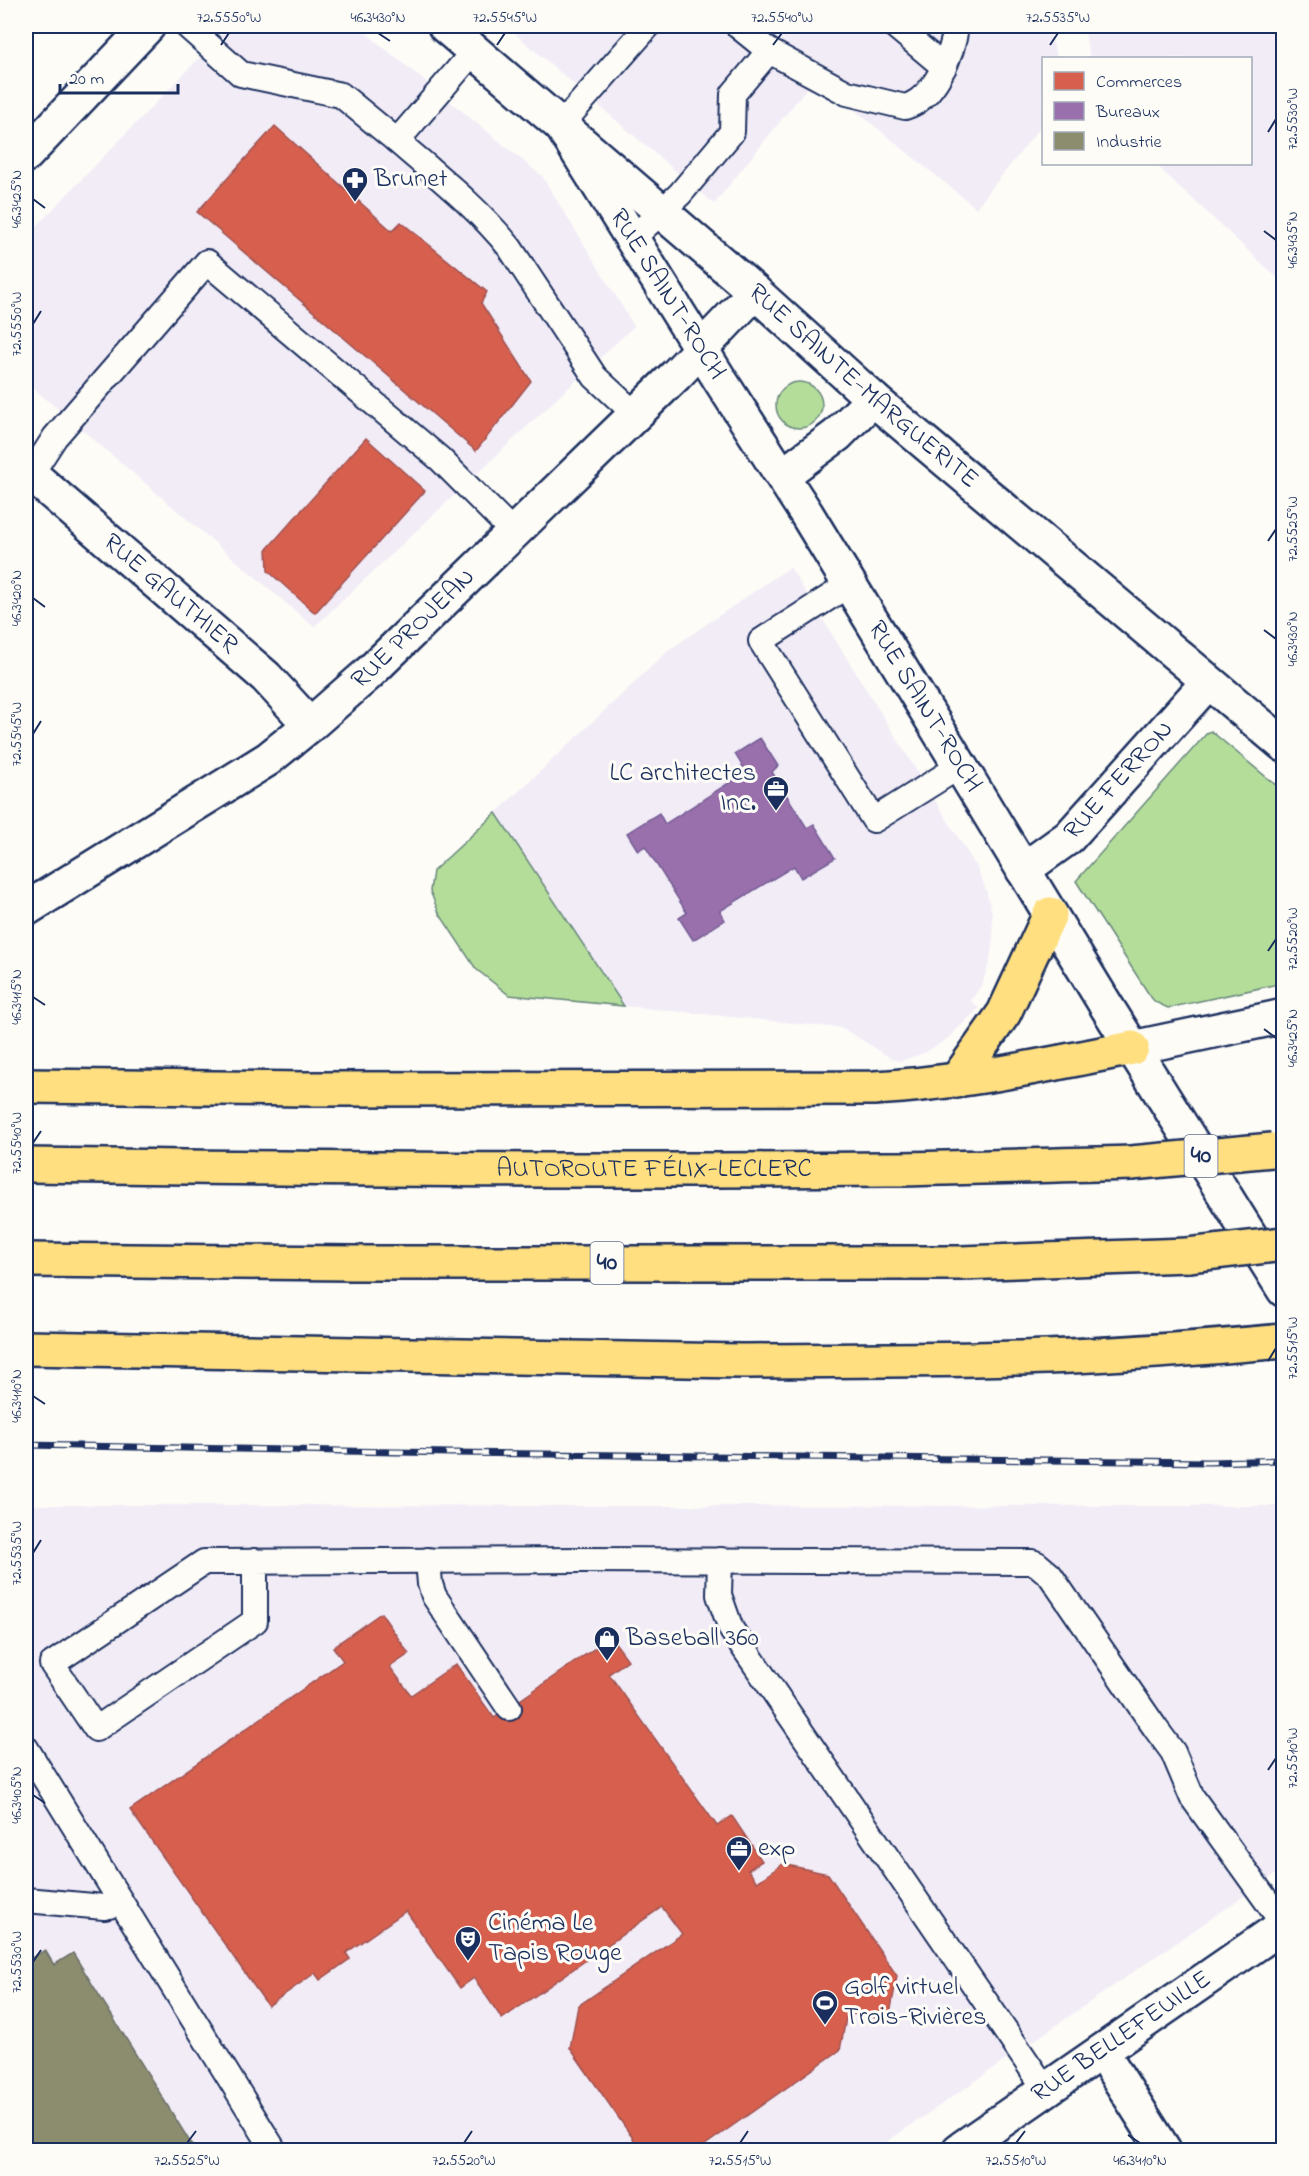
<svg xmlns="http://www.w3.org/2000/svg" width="1309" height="2176" font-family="'Indie Flower',sans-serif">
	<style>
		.built { fill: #f2ecf7 }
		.green { fill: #b4dd9a; stroke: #68867c; stroke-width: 1.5 }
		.shops { fill: #d6604d; stroke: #9e5152; stroke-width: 1.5 }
		.offices { fill: #9970ab; stroke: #735c94; stroke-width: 1.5 }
		.industry { fill: #8c8c6e; stroke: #6a7069; stroke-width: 1.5 }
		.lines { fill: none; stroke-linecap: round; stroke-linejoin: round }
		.lane-casing { stroke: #1b2f5e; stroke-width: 28 }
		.street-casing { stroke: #1b2f5e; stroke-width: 38 }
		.secondary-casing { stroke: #1b2f5e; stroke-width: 38 }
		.highway-casing { stroke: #1b2f5e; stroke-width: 38 }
		.lane { stroke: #fdfcf7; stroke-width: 24 }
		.street { stroke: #fdfcf7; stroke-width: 33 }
		.secondary { stroke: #fdfcf7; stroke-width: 33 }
		.highway { stroke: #ffdf80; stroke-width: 33 }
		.rail-casing { stroke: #1b2f5e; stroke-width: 7 }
		.rail { stroke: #fdfcf7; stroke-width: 4.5; stroke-dasharray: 14; stroke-linecap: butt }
		.highway-bridge-casing { stroke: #1b2f5e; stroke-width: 38; stroke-linecap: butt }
		.highway-bridge { stroke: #ffdf80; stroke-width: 33 }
		.ticks { fill: none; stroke: #1b2f5e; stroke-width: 2 }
		.labels { text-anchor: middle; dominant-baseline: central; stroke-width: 6; stroke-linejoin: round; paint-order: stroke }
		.shield { fill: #fdfcf7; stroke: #5f6c8c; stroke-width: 1.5 }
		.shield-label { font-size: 24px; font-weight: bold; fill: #1b2f5e }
		.poi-label { font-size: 26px; fill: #1b2f5e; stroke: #fdfcf7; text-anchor: start }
		.street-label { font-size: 26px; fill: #1b2f5e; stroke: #fdfcf7 }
		.neatline { fill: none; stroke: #1b2f5e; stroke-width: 2 }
		.ticks-label { font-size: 15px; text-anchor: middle; fill: #1b2f5e }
	</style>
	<rect width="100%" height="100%" fill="#fdfcf7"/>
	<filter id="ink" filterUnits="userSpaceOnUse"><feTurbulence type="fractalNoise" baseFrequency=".0167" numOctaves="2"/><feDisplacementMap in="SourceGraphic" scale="12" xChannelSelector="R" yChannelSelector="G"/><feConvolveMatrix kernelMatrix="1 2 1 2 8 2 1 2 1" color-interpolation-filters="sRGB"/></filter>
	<g filter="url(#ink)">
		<g class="built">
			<path d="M230,26H357L542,176L634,326L314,627L26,382V237Z"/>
			<path d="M506,26H1048L1057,58H1044L1043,124L976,208L815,78L714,204Z"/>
			<path d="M1088,26H1283V283L1155,164H1250V58H1090L1084,29Z"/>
			<path d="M790,567L976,866L986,890L992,913L993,936L990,961L982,984L971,1001L979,1008L947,1039L926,1052L901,1061L892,1059L843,1028L624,1006L496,813L669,650Z"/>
			<path d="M26,1505L1283,1506V1869L875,2150H26Z"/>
		</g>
		<g class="green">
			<circle cx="799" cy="405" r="23"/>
			<path d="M1211,731L1283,791V983L1168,1008L1155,1002L1150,996L1076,881L1207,733Z"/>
			<path d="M496,813L624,1006L509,995L476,969L439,913L430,891L433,871Z"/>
		</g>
		<g class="shops">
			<path d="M275,126L392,231L401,222L487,292L481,303L531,381L476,451L197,212Z"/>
			<path d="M366,438L425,491L315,613L268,571L267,549Z"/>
			<path d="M381,1613L409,1654L390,1667L411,1695L456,1664L494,1718L611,1637L628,1660L609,1674L717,1826L732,1816L762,1861L748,1870L757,1882L783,1864L828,1874L897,1976L889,2020L847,2013L840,2050L698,2150H641L570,2048L578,2006L682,1934L662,1907L502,2019L474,1978L460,1988L406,1911L346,1953L350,1959L320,1980L315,1973L268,2006L130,1810L343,1661L333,1647Z"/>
		</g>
		<path class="offices" d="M760,738L778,766L772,772L807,828L814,824L835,858L801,878L794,866L720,911L725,920L693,940L679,918L687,913L645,846L638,851L627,833L659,813L665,824L746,772L735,754Z"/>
		<path class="industry" d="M45,1950L54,1965L73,1953L195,2150H26V1961Z"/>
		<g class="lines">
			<g class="lane-casing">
				<g id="lane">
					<path d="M187,26L241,74L341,95L397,141"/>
					<path d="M895,26L944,67"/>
					<path d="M474,51L397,141C436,175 477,207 510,248L595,377L635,414"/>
					<path d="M769,51L847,93L905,107C934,99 953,54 956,26"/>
					<path d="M561,125L648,26"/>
					<path d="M632,239L680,194L732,132L733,94L769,51L738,26"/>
					<path d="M26,482L55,437L207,262L440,459L513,532"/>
					<path d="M850,584L761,641L874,820L960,766"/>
					<path d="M428,1560L430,1584L434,1596L509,1708"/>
					<path d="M720,1560L719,1595L731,1629L1046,2090"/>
					<path d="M255,1561V1621L96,1729L52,1664L204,1562L582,1560L1032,1562L1037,1564L1050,1575L1156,1729L1173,1752L1192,1797L1284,1925"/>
					<path d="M26,1748L274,2150"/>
					<path d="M26,1900L104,1907L121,1903"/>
				</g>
			</g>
			<g class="street-casing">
				<g id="street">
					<path d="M26,155L148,26"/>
					<path id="s1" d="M26,470L266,677L310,725"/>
					<path id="s2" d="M1023,870L1069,837L1208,682"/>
					<path id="s3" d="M26,909L268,759L310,725L368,674L676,375L755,292"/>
					<path d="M1102,2052L1164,2150"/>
				</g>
			</g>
			<g class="secondary-casing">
				<g id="secondary">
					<path id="s4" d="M445,26L755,292L873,399L1284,745"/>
					<path id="s5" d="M561,125L722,383L806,513L1107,1007L1284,1290"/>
					<path d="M783,475L837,435L873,399"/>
					<path d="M1132,1048L1284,1016"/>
					<path id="s6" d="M959,2150L1284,1925"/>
				</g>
			</g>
			<g class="highway-casing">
				<g id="highway">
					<path d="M956,1081L1004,1013L1050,914"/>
					<path d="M26,1086L307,1089L874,1088C962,1083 1047,1065 1132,1048"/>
					<path id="s7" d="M26,1165C313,1169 600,1172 887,1169C968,1168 1050,1165 1131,1163"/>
					<path d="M26,1260L353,1263H961L1188,1255"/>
					<path d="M26,1348L741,1361C843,1360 945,1361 1047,1357C1126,1354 1205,1348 1284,1341"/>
				</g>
			</g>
			<use href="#lane" class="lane"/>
			<use href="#street" class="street"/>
			<use href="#secondary" class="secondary"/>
			<use href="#highway" class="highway"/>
			<g class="rail-casing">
				<path id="rail" d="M26,1445L452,1453L1209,1462L1284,1460"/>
			</g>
			<use href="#rail" class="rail"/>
			<g class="highway-bridge-casing">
				<g id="highway-bridge">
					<path d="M1131,1163L1272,1150"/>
					<path d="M1188,1255L1284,1244"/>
				</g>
			</g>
			<use href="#highway-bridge" class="highway-bridge"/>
		</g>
	</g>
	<path class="ticks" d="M378,33L390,41M221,45L229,33M497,45L505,33M773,45L782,33M1050,45L1058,33M1268,132L1276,119M33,199L45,208M1264,231L1276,240M33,324L41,311M1268,541L1276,529M33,598L45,607M1264,630L1276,639M33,734L41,721M1268,951L1276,939M33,997L45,1005M1264,1029L1276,1038M33,1143L41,1131M1268,1361L1276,1348M33,1396L45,1404M33,1553L41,1540M1268,1770L1276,1758M33,1795L45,1803M33,1962L41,1950M1128,2135L1140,2143M187,2143L196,2131M464,2143L472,2131M740,2143L748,2131M1016,2143L1025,2131"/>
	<defs>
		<g id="pharmacy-pin" transform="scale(1.35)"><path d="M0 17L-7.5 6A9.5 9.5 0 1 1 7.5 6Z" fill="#1b2f5e" stroke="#fdfcf7"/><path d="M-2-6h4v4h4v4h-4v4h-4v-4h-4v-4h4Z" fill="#fff"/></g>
		<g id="office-pin" transform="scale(1.35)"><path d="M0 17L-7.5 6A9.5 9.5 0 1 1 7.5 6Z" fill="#1b2f5e" stroke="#fdfcf7"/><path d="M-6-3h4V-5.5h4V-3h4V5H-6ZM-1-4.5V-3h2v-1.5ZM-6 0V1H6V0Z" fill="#fff"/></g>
		<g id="shop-pin" transform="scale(1.35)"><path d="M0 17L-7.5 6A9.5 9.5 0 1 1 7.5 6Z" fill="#1b2f5e" stroke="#fdfcf7"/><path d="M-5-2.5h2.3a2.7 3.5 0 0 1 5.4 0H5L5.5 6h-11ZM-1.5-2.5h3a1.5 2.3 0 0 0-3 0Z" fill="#fff"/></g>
		<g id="theatre-pin" transform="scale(1.35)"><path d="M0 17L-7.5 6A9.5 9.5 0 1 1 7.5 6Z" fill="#1b2f5e" stroke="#fdfcf7"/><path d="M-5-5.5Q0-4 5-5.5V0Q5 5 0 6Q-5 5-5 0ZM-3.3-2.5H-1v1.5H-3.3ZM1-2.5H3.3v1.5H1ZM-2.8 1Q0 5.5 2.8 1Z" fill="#fff"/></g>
		<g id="stadium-pin" transform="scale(1.35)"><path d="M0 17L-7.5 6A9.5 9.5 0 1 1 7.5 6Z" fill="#1b2f5e" stroke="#fdfcf7"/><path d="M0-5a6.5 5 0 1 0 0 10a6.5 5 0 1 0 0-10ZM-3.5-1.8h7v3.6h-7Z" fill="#fff"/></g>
	</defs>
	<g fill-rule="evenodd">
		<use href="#pharmacy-pin" x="355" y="180"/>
		<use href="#office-pin" x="776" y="789"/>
		<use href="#shop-pin" x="607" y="1639"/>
		<use href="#office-pin" x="739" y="1849"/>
		<use href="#theatre-pin" x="468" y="1939"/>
		<use href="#stadium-pin" x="825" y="2003"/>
	</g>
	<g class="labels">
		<g class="shield">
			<rect x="1184.5" y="1135" width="33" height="42" rx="4.5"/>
			<rect x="590.5" y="1242" width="33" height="42" rx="4.5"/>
		</g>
		<g class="shield-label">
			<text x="1201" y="1156">40</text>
			<text x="607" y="1263">40</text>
		</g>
		<g class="poi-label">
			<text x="374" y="180">Brunet</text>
			<text x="756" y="774" text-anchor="end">LC architectes<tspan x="756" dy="30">Inc.</tspan></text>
			<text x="626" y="1639">Baseball 360</text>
			<text x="758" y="1849">exp</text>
			<text x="488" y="1924">Cinéma Le<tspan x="488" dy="30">Tapis Rouge</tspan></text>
			<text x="844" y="1988">Golf virtuel<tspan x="844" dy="30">Trois-Rivières</tspan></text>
		</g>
		<g class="street-label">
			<text stroke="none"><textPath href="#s5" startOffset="200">RUE SAINT-ROCH</textPath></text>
			<text stroke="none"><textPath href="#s4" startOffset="552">RUE SAINTE-MARGUERITE</textPath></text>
			<text stroke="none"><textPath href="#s1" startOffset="190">RUE GAUTHIER</textPath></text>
			<text stroke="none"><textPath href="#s3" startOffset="480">RUE PROJEAN</textPath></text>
			<text stroke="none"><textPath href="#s5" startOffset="686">RUE SAINT-ROCH</textPath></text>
			<text stroke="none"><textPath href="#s2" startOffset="132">RUE FERRON</textPath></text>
			<text stroke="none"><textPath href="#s7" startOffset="628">AUTOROUTE FÉLIX-LECLERC</textPath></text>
			<text stroke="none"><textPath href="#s6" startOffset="198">RUE BELLEFEUILLE</textPath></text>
		</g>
	</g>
	<rect width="1309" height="2176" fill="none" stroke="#fdfcf7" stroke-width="66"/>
	<rect x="1042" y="57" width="210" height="108" fill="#fdfcf7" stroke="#a3aaba" stroke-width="1.5"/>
	<rect x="1054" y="72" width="30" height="18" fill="#d6604d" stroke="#a3aaba" stroke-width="1.5"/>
	<text x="1096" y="87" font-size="18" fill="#1b2f5e">Commerces</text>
	<rect x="1054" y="102" width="30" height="18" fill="#9970ab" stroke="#a3aaba" stroke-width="1.5"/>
	<text x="1096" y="117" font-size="18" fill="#1b2f5e">Bureaux</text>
	<rect x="1054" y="132" width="30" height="18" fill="#8c8c6e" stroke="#a3aaba" stroke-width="1.5"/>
	<text x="1096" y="147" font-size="18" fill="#1b2f5e">Industrie</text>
	<path d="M60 84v9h118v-9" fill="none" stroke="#1b2f5e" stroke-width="3"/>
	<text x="69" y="84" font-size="18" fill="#1b2f5e" stroke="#fdfcf7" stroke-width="4.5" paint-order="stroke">20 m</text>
	<rect x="33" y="33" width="1243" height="2110" class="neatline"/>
	<g class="ticks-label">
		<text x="229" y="22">72.5550°W</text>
		<text x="378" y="22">46.3430°N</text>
		<text x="505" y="22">72.5545°W</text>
		<text x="782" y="22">72.5540°W</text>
		<text x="1058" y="22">72.5535°W</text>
		<text transform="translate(1292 119) rotate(-90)" y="5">72.5530°W</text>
		<text transform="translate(16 199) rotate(-90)" y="5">46.3425°N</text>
		<text transform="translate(1292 240) rotate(-90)" y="5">46.3435°N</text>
		<text transform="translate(16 324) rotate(-90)" y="5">72.5550°W</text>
		<text transform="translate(1292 529) rotate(-90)" y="5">72.5525°W</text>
		<text transform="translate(16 598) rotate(-90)" y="5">46.3420°N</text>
		<text transform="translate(1292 639) rotate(-90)" y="5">46.3430°N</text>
		<text transform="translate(16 734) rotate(-90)" y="5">72.5545°W</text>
		<text transform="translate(1292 939) rotate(-90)" y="5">72.5520°W</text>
		<text transform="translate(16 997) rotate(-90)" y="5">46.3415°N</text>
		<text transform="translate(1292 1038) rotate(-90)" y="5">46.3425°N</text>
		<text transform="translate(16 1143) rotate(-90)" y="5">72.5540°W</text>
		<text transform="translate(1292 1348) rotate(-90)" y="5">72.5515°W</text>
		<text transform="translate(16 1396) rotate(-90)" y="5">46.3410°N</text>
		<text transform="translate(16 1553) rotate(-90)" y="5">72.5535°W</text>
		<text transform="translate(1292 1758) rotate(-90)" y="5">72.5510°W</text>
		<text transform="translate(16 1795) rotate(-90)" y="5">46.3405°N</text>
		<text transform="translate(16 1962) rotate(-90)" y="5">72.5530°W</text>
		<text x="187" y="2165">72.5525°W</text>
		<text x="464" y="2165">72.5520°W</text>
		<text x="740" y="2165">72.5515°W</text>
		<text x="1016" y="2165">72.5510°W</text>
		<text x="1140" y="2165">46.3410°N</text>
	</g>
</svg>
